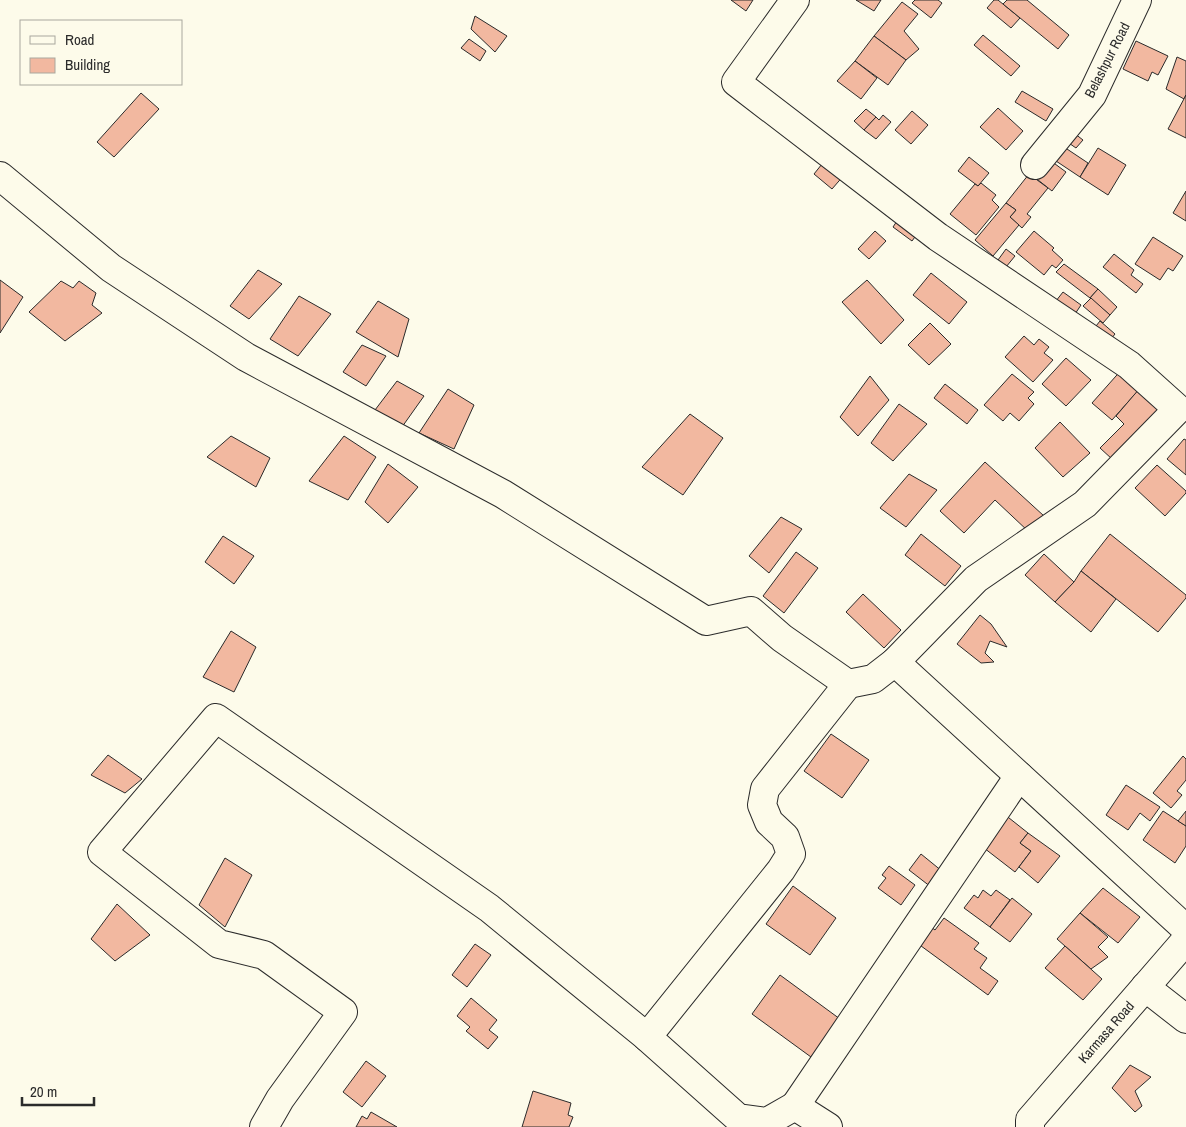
<svg xmlns="http://www.w3.org/2000/svg" width="1186" height="1127" font-family="'Archivo Narrow',sans-serif">
	<style>
		.building { fill: #f2b8a0; stroke: #2b2b2b }
		.lines { fill: none; stroke-linecap: round; stroke-linejoin: round }
		.minor-casing { stroke: #2b2b2b; stroke-width: 30 }
		.minor { stroke: #fdfbea; stroke-width: 28 }
		.labels { text-anchor: middle; dominant-baseline: central; stroke-width: 4; stroke-linejoin: round; paint-order: stroke }
		.street-label { font-size: 14px; fill: #2b2b2b; stroke: #fdfbea }
	</style>
	<rect width="100%" height="100%" fill="#fdfbea"/>
	<g class="building">
		<path d="M731,0H753L746,11Z"/>
		<path d="M856,0H881L874,11Z"/>
		<path d="M915,0H938L942,3L931,18L912,3Z"/>
		<path d="M994,0H998L1020,18L1011,28L987,8Z"/>
		<path d="M1007,0H1027L1069,35L1058,49L1003,4Z"/>
		<path d="M902,2L918,14L904,31L919,49L906,60L874,36Z"/>
		<path d="M475,16L507,36L495,52L471,29Z"/>
		<path d="M983,35L1020,66L1011,76L974,45Z"/>
		<path d="M874,36L906,60L888,85L855,61Z"/>
		<path d="M469,39L486,51L480,61L461,48Z"/>
		<path d="M1136,41L1168,56L1158,75L1152,72L1148,81L1123,69Z"/>
		<path d="M1177,57L1186,61V95L1184,99L1166,89Z"/>
		<path d="M855,61L877,78L861,99L837,81Z"/>
		<path d="M1022,91L1053,109L1046,121L1015,102Z"/>
		<path d="M141,93L159,109L114,157L97,142Z"/>
		<path d="M1186,95V138L1168,129Z"/>
		<path d="M998,108L1023,131L1006,150L980,127Z"/>
		<path d="M866,109L876,117L864,130L854,121Z"/>
		<path d="M912,111L928,125L911,144L895,130Z"/>
		<path d="M883,115L891,122L876,139L864,130L876,117L879,120Z"/>
		<path d="M1070,130L1083,140L1076,148L1063,139Z"/>
		<path d="M1061,145L1088,163L1080,177L1050,157Z"/>
		<path d="M1098,148L1126,165L1108,195L1080,177Z"/>
		<path d="M969,157L989,173L978,186L958,171Z"/>
		<path d="M1047,158L1066,172L1052,191L1033,176Z"/>
		<path d="M826,159L845,174L832,189L814,174Z"/>
		<path d="M1029,174L1048,188L1027,214L1031,217L1022,228L1010,217L1016,210L1006,203Z"/>
		<path d="M981,183L996,195L992,200L999,207L976,235L950,214L975,184L978,186Z"/>
		<path d="M1186,191V221L1173,213Z"/>
		<path d="M1006,203L1016,210L1010,217L1019,225L993,256L975,240Z"/>
		<path d="M901,215L920,230L912,241L893,227Z"/>
		<path d="M875,231L886,241L869,259L858,249Z"/>
		<path d="M1034,231L1054,248L1052,250L1063,260L1056,268L1052,265L1044,275L1016,252Z"/>
		<path d="M1153,237L1183,256L1173,271L1168,268L1160,280L1135,264Z"/>
		<path d="M1006,249L1015,256L1006,267L998,260Z"/>
		<path d="M1114,254L1134,270L1131,275L1143,284L1136,293L1103,267Z"/>
		<path d="M1064,264L1098,289L1090,298L1056,272Z"/>
		<path d="M258,270L282,284L249,319L230,306Z"/>
		<path d="M931,273L967,302L949,324L913,295Z"/>
		<path d="M0,280L23,297L0,333Z"/>
		<path d="M867,280L904,320L881,344L842,302Z"/>
		<path d="M61,281L73,288L79,281L96,293L92,305L102,313L65,341L29,312Z"/>
		<path d="M1098,289L1117,307L1110,315L1090,298Z"/>
		<path d="M1063,292L1081,305L1071,320L1052,306Z"/>
		<path d="M299,296L331,314L298,356L270,339Z"/>
		<path d="M1091,298L1110,315L1103,323L1083,306Z"/>
		<path d="M378,301L409,319L398,357L356,332Z"/>
		<path d="M1100,321L1115,334L1107,344L1092,331Z"/>
		<path d="M930,323L951,344L929,365L908,345Z"/>
		<path d="M1024,336L1034,345L1039,339L1049,347L1044,353L1053,360L1033,382L1005,357Z"/>
		<path d="M362,345L386,356L366,386L343,372Z"/>
		<path d="M1066,358L1091,380L1066,406L1042,384Z"/>
		<path d="M1124,367L1144,384L1112,420L1092,403Z"/>
		<path d="M1012,374L1034,392L1028,398L1034,404L1019,421L1010,413L1003,421L984,405Z"/>
		<path d="M870,376L889,400L858,436L840,417Z"/>
		<path d="M397,381L424,396L402,427L375,410Z"/>
		<path d="M945,384L978,410L967,424L934,398Z"/>
		<path d="M1140,388L1162,410L1112,459L1100,448L1124,424L1116,416Z"/>
		<path d="M448,389L474,405L454,449L419,433Z"/>
		<path d="M899,404L927,424L893,461L871,443Z"/>
		<path d="M690,414L723,438L683,495L642,467Z"/>
		<path d="M1060,422L1090,453L1063,477L1035,448Z"/>
		<path d="M231,436L270,458L256,487L207,457Z"/>
		<path d="M344,436L376,457L348,500L309,481Z"/>
		<path d="M1184,439L1186,440V475L1167,459Z"/>
		<path d="M985,462L1044,516L1029,532L995,500L964,533L940,511Z"/>
		<path d="M388,464L418,487L388,523L365,502Z"/>
		<path d="M1157,465L1186,491V493L1165,516L1135,488Z"/>
		<path d="M909,474L937,490L906,527L880,508Z"/>
		<path d="M781,517L802,529L769,573L749,556Z"/>
		<path d="M921,534L961,566L945,586L905,555Z"/>
		<path d="M1110,534L1186,595V598L1158,632L1081,571Z"/>
		<path d="M223,536L254,556L234,584L205,562Z"/>
		<path d="M796,552L818,568L784,613L763,596Z"/>
		<path d="M1044,554L1074,582L1055,602L1025,575Z"/>
		<path d="M1081,571L1116,599L1091,632L1055,602L1074,582Z"/>
		<path d="M863,594L901,630L884,648L846,612Z"/>
		<path d="M980,615L991,624L1007,647L990,641L985,653L994,662L981,663L957,644Z"/>
		<path d="M231,631L256,647L234,692L203,677Z"/>
		<path d="M831,734L869,760L842,798L804,771Z"/>
		<path d="M108,755L142,779L125,793L91,775Z"/>
		<path d="M1183,756L1186,759V780L1177,791L1182,795L1171,808L1153,793Z"/>
		<path d="M1126,785L1160,807L1150,821L1140,813L1128,830L1106,815Z"/>
		<path d="M999,810L1028,833L1020,843L1031,851L1015,872L975,841Z"/>
		<path d="M1163,811L1186,826V846L1175,863L1143,840Z"/>
		<path d="M1186,811V826L1178,821Z"/>
		<path d="M1028,833L1060,856L1038,883L1019,867L1031,851L1020,843Z"/>
		<path d="M921,854L948,876L931,887L909,870Z"/>
		<path d="M225,858L252,875L225,927L199,905Z"/>
		<path d="M889,866L915,885L901,905L878,888L886,878L882,875Z"/>
		<path d="M793,886L836,918L810,955L766,924Z"/>
		<path d="M1103,888L1140,917L1118,943L1080,913Z"/>
		<path d="M983,890L991,896L996,890L1010,900L990,927L964,908L974,895L978,898Z"/>
		<path d="M1012,898L1032,914L1010,942L990,927Z"/>
		<path d="M117,904L150,935L115,961L91,939Z"/>
		<path d="M1080,913L1108,937L1098,947L1108,957L1091,969L1057,939Z"/>
		<path d="M944,918L979,943L974,949L987,958L980,968L998,981L988,995L917,943L930,926L935,930Z"/>
		<path d="M475,944L491,955L467,987L452,975Z"/>
		<path d="M1065,946L1102,979L1083,1000L1045,968Z"/>
		<path d="M780,975L840,1019L811,1057L752,1014Z"/>
		<path d="M471,998L497,1020L489,1030L498,1037L488,1049L466,1031L470,1027L457,1016Z"/>
		<path d="M366,1061L386,1076L362,1107L343,1092Z"/>
		<path d="M1130,1065L1151,1077L1135,1091L1142,1106L1135,1112L1112,1088Z"/>
		<path d="M533,1091L571,1103L568,1115L573,1117L569,1127H522Z"/>
		<path d="M371,1112L397,1127H356L362,1116L367,1119Z"/>
	</g>
	<g class="lines">
		<g class="minor-casing">
			<g id="minor">
				<path d="M795,0L736,82L938,237L1129,365L1178,409L1085,504L976,579L895,662L1186,929"/>
				<path d="M1035,165L1092,95L1137,0"/>
				<path d="M0,176L111,268L246,357L503,494L706,621L751,611L782,638L848,684L873,679L895,662"/>
				<path d="M1145,987L1186,1019"/>
				<path d="M647,1037L781,870L791,854L785,837L769,822L762,805L765,789L848,684"/>
				<path d="M795,1106L1019,776"/>
				<path d="M264,1127L280,1099L343,1012L264,955L219,944L102,852L216,718L489,908L647,1037L738,1118L767,1122L795,1106L828,1127"/>
				<path d="M1030,1127V1120L1186,940"/>
			</g>
		</g>
		<use href="#minor" class="minor"/>
	</g>
	<g class="labels">
		<g class="street-label">
			<text transform="translate(1107 60) rotate(-63)">Belashpur Road</text>
			<text transform="translate(1106 1032) rotate(-49)">Karmasa Road</text>
		</g>
	</g>
	<rect x="20" y="20" width="162" height="65" fill="#fdfbea" stroke="#a9a89e"/>
	<rect x="30" y="36" width="25" height="8" fill="#fdfbea" stroke="#a9a89e"/>
	<text x="65" y="45" font-size="15" fill="#2b2b2b">Road</text>
	<rect x="30" y="58" width="25" height="15" fill="#f2b8a0" stroke="#a9a89e"/>
	<text x="65" y="70" font-size="15" fill="#2b2b2b">Building</text>
	<path d="M22 1097v8h72v-8" fill="none" stroke="#2b2b2b" stroke-width="2.5"/>
	<text x="30" y="1097" font-size="15" fill="#2b2b2b" stroke="#fdfbea" stroke-width="4" paint-order="stroke">20 m</text>
</svg>
